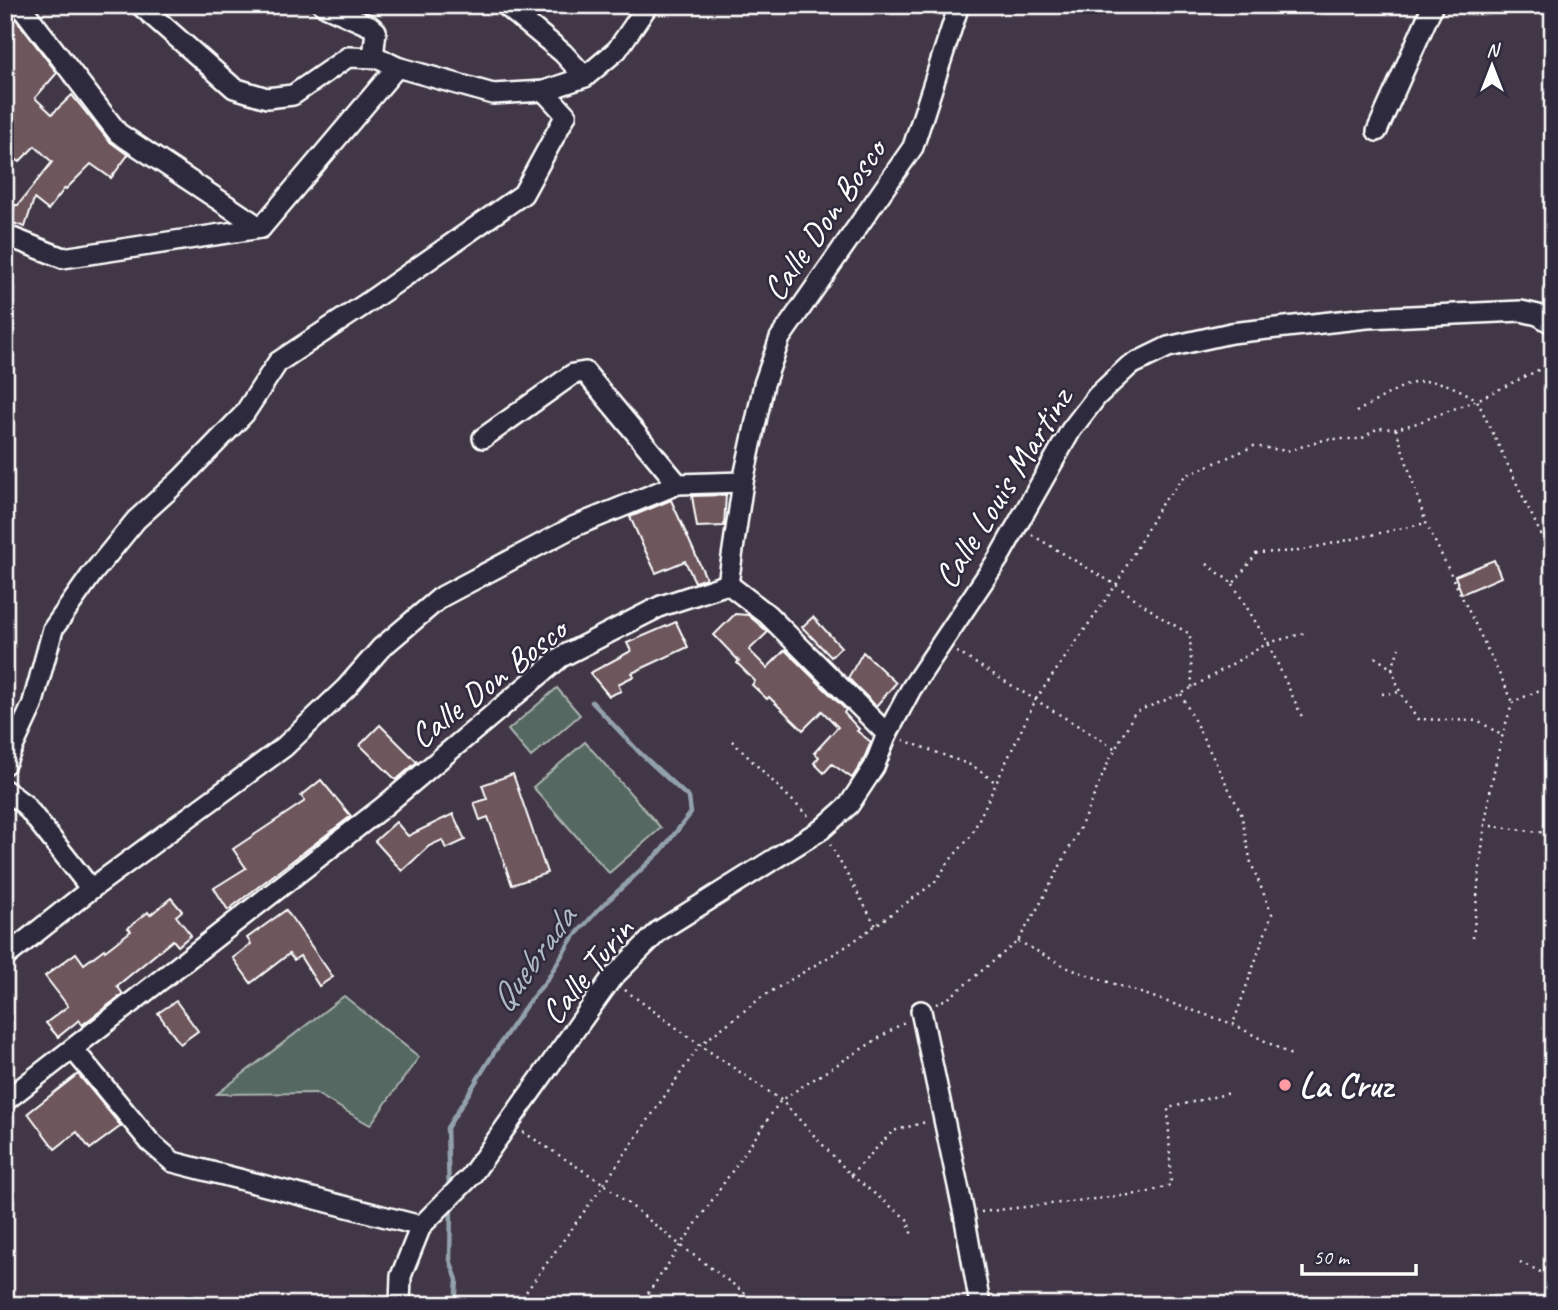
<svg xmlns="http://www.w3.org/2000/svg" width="1558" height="1310" font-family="Caveat,sans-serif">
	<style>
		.green { fill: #556962; stroke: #aab4b0; stroke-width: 2 }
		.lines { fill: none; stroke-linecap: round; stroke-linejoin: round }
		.stream { stroke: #93a1ad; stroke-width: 4.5 }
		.building { fill: #6d565c; stroke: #fff; stroke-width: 2 }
		.minor-casing { stroke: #fff; stroke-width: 24 }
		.path { stroke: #fff; stroke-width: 2.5; stroke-dasharray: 2 5; stroke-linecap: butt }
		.minor { stroke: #2f2a3d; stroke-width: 19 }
		.poi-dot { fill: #ff9aa2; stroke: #2f2a3d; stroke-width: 2.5 }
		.labels { text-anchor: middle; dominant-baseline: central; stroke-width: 5; stroke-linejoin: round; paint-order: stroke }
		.street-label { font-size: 35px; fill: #fff; stroke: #2f2a3d }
		.poi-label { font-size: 35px; font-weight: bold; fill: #fff; stroke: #2f2a3d; text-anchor: start }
		.water-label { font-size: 37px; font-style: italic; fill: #aeb8c1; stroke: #2f2a3d }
	</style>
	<rect width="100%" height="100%" fill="#423746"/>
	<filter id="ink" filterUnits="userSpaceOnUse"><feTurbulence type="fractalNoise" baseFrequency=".0143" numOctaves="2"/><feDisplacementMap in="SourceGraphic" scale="14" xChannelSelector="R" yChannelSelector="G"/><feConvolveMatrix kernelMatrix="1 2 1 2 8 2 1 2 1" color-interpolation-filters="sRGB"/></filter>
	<g filter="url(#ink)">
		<g class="green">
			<path d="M557,688L580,715L531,757L508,730Z"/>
			<path d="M585,742L661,828L609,873L533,787Z"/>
			<path d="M344,996L419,1057L370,1125L315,1093L217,1094Z"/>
		</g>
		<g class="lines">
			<g class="stream">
				<path d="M449,1191L447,1128L495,1051L527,1004L547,980L571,940L599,909L661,851L691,813L689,798L639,752L592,702"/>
				<path d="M451,1207L450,1260L457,1280L455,1305"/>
			</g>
		</g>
		<g class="building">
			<path d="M15,18L57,73L35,98L52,114L72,95L109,141L128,155L111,178L91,164L66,189L65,188L48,210L34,199L25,227L10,222L15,205H18L52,162L35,146L19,162L5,149V29Z"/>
			<path d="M726,495L724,526L697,527L692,496Z"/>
			<path d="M671,500L706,578L695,582L685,561L656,573L643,546L630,517Z"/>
			<path d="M1494,560L1501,577L1462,594L1455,576Z"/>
			<path d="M735,614L748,615L768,632L749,650L767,668L785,650L846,710L844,713L859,729L857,731L871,742L863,761L852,778L832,764L824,773L814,763L819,757L814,753L838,727L822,711L803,730L769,697L767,699L752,685L755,681L737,663L739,661L714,635Z"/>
			<path d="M813,617L841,647L831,657L802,627Z"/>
			<path d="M676,622L688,647L632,673L634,676L618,684L621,691L609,696L590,673L631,651L627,643Z"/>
			<path d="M863,652L896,683L876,706L848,678Z"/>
			<path d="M380,725L417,762L396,780L360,745Z"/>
			<path d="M513,774L547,873L512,885L488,817L480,820L474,803L487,799L482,785Z"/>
			<path d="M321,780L351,816L228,910L214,888L246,868L233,849L305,801L301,796Z"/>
			<path d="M453,814L465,840L446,849L442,840L429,846L402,871L375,841L396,822L408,836Z"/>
			<path d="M171,898L182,911L176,916L191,935L178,946L173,940L117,986L123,994L82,1025L79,1020L58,1037L46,1023L68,1006L45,976L76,953L84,964L104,949L105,951L131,931L128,928L148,912L150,915Z"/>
			<path d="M286,910L333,977L319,986L300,956L294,960L289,954L251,983L233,958L251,944L247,938Z"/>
			<path d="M176,1001L198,1031L180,1044L158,1013Z"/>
			<path d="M78,1074L121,1126L90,1149L77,1132L55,1149L28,1113Z"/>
		</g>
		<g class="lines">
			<g class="minor-casing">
				<g id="minor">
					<path d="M20,5L118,133L261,228"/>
					<path d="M140,5L234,88L267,98L293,95L348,57L379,58L397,67L493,94L544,91L585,77L617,50L648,5"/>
					<path d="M323,5L370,26L376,31L373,57"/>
					<path d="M505,5L563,53L585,77"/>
					<path d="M1377,131L1433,5"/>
					<path d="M5,235L63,258L261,228L397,67"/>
					<path d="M483,438L573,374L585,372L678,484"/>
					<path d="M728,584L767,614L887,734"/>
					<path d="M5,764L32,706L53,629L92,574L136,520L181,479L244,414L278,362L364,305L523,194L566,115L544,91"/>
					<path d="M5,790L25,805L91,889"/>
					<path d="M5,957L91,889L284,747L346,688L381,648L441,597L575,526L678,484L743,482"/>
					<path d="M921,1011L964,1214L980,1305"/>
					<path d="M73,1049L150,1142L173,1162L421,1226"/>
					<path d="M5,1101L383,807L561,657L661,606L728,584L743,482L764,384L780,338L913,147L959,5"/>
					<path d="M400,1305L401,1276L421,1226L471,1176L611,979L659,931L822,829L849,805L874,767L887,734L911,689L998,559L1071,430L1097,396L1129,366L1168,347L1231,333L1367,318L1521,311L1538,315L1553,324"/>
				</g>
			</g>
			<g class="path">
				<path d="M1356,412C1407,385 1422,365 1477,400L1553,560"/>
				<path d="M1396,429L1426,523L1513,702"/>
				<path d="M1032,535L1116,585L1165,620L1190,634L1192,688"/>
				<path d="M1207,564L1233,584L1257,553L1298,551L1426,523"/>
				<path d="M1233,584L1268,643L1303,719"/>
				<path d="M957,652L1116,749"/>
				<path d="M1375,657L1392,669L1400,692L1417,719L1479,721L1501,735"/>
				<path d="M1392,669L1399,648"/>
				<path d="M1181,694L1241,813L1251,863L1272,914L1233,1024"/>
				<path d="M1382,694L1400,692"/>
				<path d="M903,740L973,766L995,782"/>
				<path d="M732,741L809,817"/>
				<path d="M1484,825L1553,834"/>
				<path d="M830,844L876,926"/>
				<path d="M1473,938C1481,858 1486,778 1513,702L1553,684"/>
				<path d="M1018,941L1070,969L1233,1024L1293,1056"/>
				<path d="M625,990L700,1045L781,1100L851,1175L908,1220L912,1237"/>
				<path d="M936,1004L950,997L1018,941L1039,906L1080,828L1108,763L1135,712L1181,694L1268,643L1305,633"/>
				<path d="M523,1132L604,1184L680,1245L761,1305"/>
				<path d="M851,1175L893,1131L926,1122"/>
				<path d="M981,1212L1146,1193L1171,1185L1168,1108L1230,1093"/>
				<path d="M1520,1262L1553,1278"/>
				<path d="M518,1303L604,1184L700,1045L762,997L847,946L934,883L951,859L971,836L1036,699L1116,585L1160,506L1185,476L1254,446L1287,451L1327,439H1361L1378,428L1396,429L1417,423L1477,400L1553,363"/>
				<path d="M640,1305L781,1100L906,1021"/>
			</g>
			<use href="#minor" class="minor"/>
		</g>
	</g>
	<circle class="poi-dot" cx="1285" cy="1085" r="7"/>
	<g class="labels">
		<g class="street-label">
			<text transform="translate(824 220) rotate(-55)">Calle Don Bosco</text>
			<text transform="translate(1003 488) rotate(-58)">Calle Louis Martinz</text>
			<text transform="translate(488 683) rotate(-38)">Calle Don Bosco</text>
			<text transform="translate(587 971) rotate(-51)">Calle Turin</text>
		</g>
		<g class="poi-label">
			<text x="1299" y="1085">La Cruz</text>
		</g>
		<g class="water-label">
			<text transform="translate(532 959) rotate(-54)">Quebrada</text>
		</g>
	</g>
	<rect width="1558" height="1310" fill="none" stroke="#2f2a3d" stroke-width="28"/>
	<rect x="14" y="14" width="1530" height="1282" fill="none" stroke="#fff" stroke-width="2.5" filter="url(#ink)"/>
	<g transform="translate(1492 66)" stroke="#2f2a3d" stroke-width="5" paint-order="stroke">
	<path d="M0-5L12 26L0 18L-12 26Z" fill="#ffffff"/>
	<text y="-10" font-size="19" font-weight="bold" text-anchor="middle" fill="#ffffff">N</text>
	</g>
	<path d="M1302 1264v10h114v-10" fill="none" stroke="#ffffff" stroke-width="3.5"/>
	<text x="1313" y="1264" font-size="21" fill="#ffffff" stroke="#2f2a3d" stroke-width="5" paint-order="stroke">50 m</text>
</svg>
